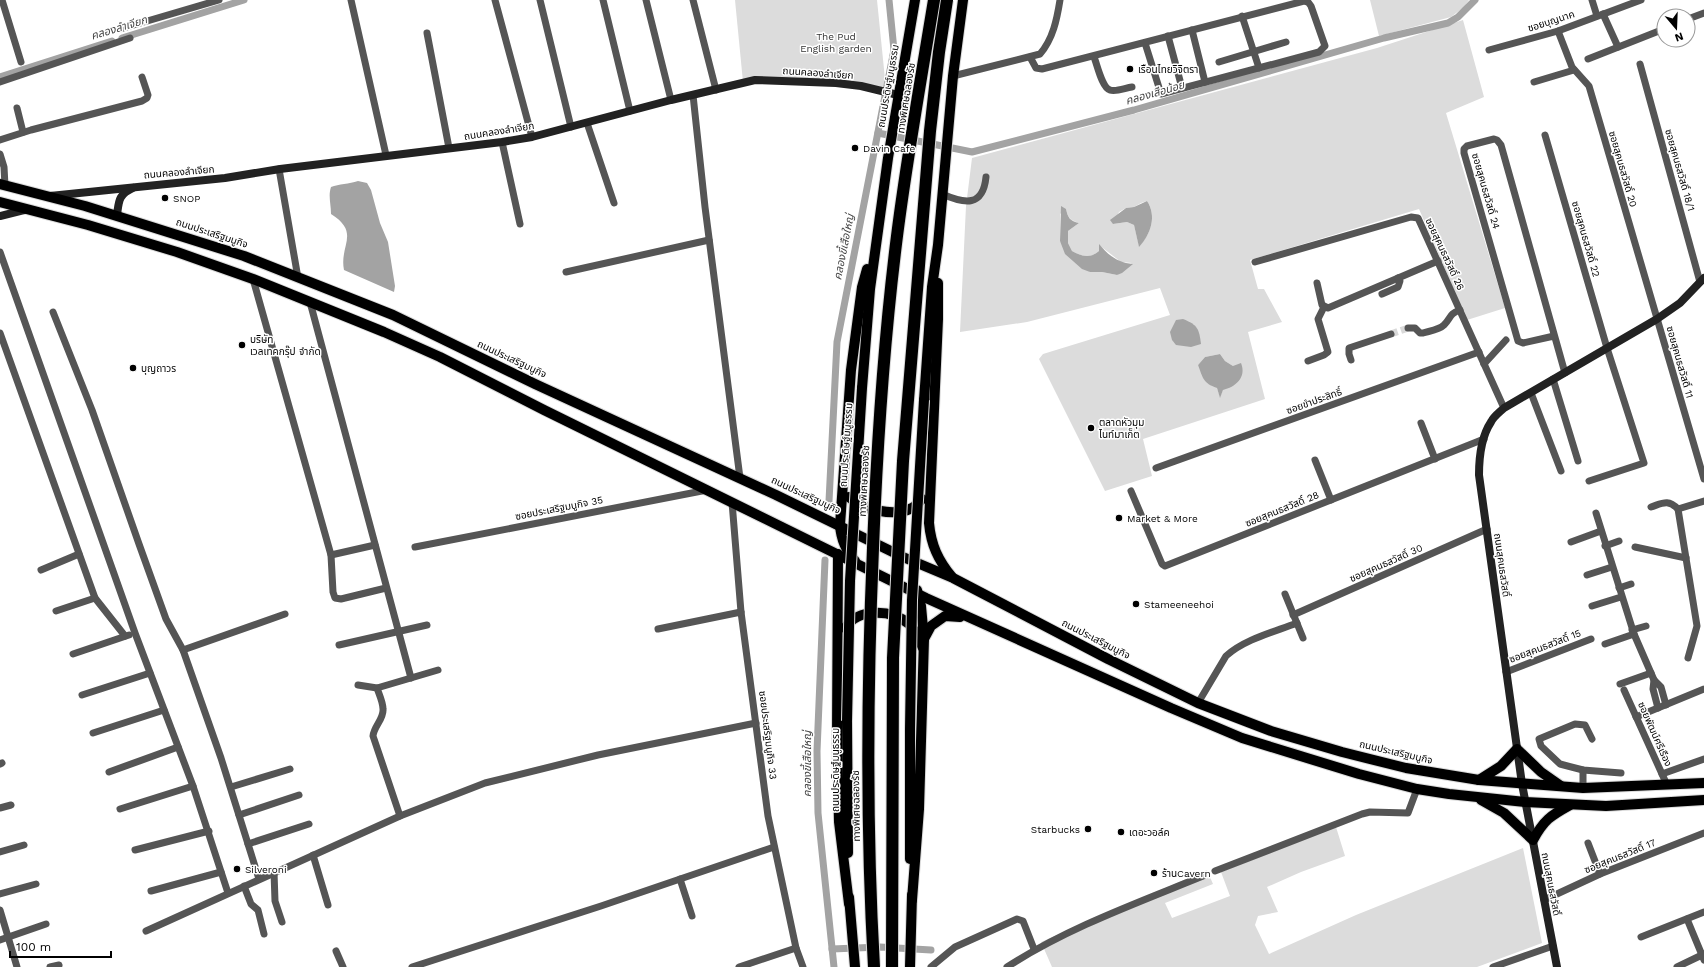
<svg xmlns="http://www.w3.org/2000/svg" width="1704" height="967" font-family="'Work Sans','Noto Sans Thai',sans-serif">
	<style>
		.green { fill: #dcdcdc; fill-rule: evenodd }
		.water { fill: #a3a3a3 }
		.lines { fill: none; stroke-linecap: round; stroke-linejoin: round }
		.canal { stroke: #a3a3a3; stroke-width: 7 }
		.street-tunnel { stroke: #d9d9d9; stroke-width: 7; stroke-dasharray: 7 3.5; stroke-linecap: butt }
		.primary-casing { stroke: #dbdbdb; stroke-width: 12 }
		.street { stroke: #555; stroke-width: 7 }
		.secondary { stroke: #222; stroke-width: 8 }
		.primary { stroke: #000; stroke-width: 10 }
		.primary-bridge-casing { stroke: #dbdbdb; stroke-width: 12; stroke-linecap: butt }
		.highway-bridge-casing { stroke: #dbdbdb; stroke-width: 14; stroke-linecap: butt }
		.primary-bridge { stroke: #000; stroke-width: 10 }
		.highway-bridge { stroke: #000; stroke-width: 12 }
		.poi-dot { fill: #000; stroke: #fff; stroke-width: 1.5 }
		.labels { text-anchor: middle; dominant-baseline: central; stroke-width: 3; stroke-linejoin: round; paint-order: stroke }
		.street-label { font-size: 10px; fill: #000; stroke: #fff }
		.park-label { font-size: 10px; fill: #333; stroke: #fff }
		.poi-label { font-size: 10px; fill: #000; stroke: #fff; text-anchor: start }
		.water-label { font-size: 11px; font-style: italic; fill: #444; stroke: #fff }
	</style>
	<rect width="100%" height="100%" fill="#fff"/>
	<g class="green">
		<path d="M735,0H877L886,89L743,82Z"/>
		<path d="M1370,0H1469L1464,7L1451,17L1379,36Z"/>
		<path d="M1463,20L1484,97L1446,113L1505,308L1467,320L1419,209L1250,260L1258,289H1264L1282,322L1248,332L1265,399L1143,439L1152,476L1105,491L1039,359L1043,354L1170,315L1160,288L1027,322L960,332L966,206L972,158L1377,48ZM1147,201C1157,216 1151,234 1139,246L1134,225L1127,222L1113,224L1119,212L1126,208L1134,207L1141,203ZM1066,209C1068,218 1070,220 1079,223L1068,231V243L1072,251C1081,256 1090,259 1099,251V245L1121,262L1132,263L1117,275L1102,272H1090L1060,241V214ZM1220,354L1225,361L1233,366L1220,397L1217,388L1198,365L1205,357Z"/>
		<path d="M1336,827L1345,856L1301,872L1267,887L1278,912L1258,916L1255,925L1269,954L1356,915L1523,848L1542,943L1477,967H1052L1041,942L1207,870L1213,884L1165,903L1172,918L1230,896L1221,872Z"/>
	</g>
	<g class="water">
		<path d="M358,181L367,183L371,190L380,223L388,242L395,286L394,292L344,270C339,245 361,233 331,214C331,204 328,196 331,187C339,184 349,184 358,181Z"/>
		<path d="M1147,201C1157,216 1151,234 1139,247L1134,225L1127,222L1113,224L1110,220L1126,208L1134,207Z"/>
		<path d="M1061,206L1066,209C1068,218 1070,221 1079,223L1068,231V243L1072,251C1081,256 1090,259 1099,251V244C1108,255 1118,263 1133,264L1122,273L1117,275L1102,272H1090L1082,269L1065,254L1060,241Z"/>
		<path d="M1183,319C1198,325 1199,329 1201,344L1191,347L1176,345L1172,340L1170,332L1176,320Z"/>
		<path d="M1220,354L1225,361L1233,366L1241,363C1247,378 1235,387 1223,390L1220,398L1217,388C1203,383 1203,378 1198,365L1205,357Z"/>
	</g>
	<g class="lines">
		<g class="canal">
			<path d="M122,38L244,0"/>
			<path d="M0,77L112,41"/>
			<path d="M878,133L972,152L1134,110L1384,38L1448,23L1458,17L1475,0"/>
			<path d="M829,501L837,342L894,50L889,0"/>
			<path d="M825,560L817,751L818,813L834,967"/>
			<path d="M832,949L880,947L931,950"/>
		</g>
		<path class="street-tunnel" d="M1391,334L1408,328"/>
		<g class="primary-casing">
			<g id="primary">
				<path d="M0,184L85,206L244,256L393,315L535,384L776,495L903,557L953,578L1108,659L1198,703L1271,731L1342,752L1406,768L1479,780L1583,788L1704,783"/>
				<path d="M0,202L88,225L177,252L253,279L384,332L440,357L544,410L926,598L1171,708L1242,738L1359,774L1417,789L1449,794L1525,802L1606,806L1704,800"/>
				<path d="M938,283V319L929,523C931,545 938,560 952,577"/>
				<path d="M862,388L870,289L888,158L915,0"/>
				<path d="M924,400L932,287L938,245L953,76L963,0"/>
				<path d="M849,497C862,510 895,517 912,508C916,506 919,502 922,499"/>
				<path d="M838,554L837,735L839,822L849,904"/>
				<path d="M855,561C846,550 841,540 840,525L851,370L862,287L867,269"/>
				<path d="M917,590L921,606L924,639"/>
				<path d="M845,628C858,608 891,609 909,624C916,630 919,640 923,648"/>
				<path d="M847,721L848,853"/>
				<path d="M910,729V859"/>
				<path d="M1479,780L1501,766L1517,749L1541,772L1561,786"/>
				<path d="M1481,800L1504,813L1533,840C1544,820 1550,816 1570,805"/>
				<path d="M849,897L855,967"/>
				<path d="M912,900L919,809L924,639L931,626L945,616L960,617"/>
				<path d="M910,967L912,895"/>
			</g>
		</g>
		<g class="street">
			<path d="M2,0L21,62"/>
			<path d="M351,0L386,155"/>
			<path d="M495,0L532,137"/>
			<path d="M540,0L571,127"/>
			<path d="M603,0L630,111"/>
			<path d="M646,0L671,100"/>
			<path d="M693,0L716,90"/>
			<path d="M1592,0L1597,16"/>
			<path d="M1603,14L1618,47"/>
			<path d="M1242,16L1259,68"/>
			<path d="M1688,19L1704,13"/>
			<path d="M120,29L219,0"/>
			<path d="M1192,30L1205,82"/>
			<path d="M1558,31L1572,67L1589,86L1704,479"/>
			<path d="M427,33L449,148"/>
			<path d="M1168,36L1182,88"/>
			<path d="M1489,50L1558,31L1641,0"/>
			<path d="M1030,57L1036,68L1042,69L1304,1L1308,2L1311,6L1325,46L1319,52L1161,94L1145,43"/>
			<path d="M1094,57C1097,64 1102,88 1110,90C1116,92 1125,88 1132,87"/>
			<path d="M1588,59L1664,29"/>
			<path d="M1219,62L1286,42"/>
			<path d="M1640,64L1700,282"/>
			<path d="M953,76L1040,54C1053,39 1057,19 1060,0"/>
			<path d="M0,82L130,38"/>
			<path d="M1534,82L1574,70"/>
			<path d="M693,95L705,207L740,478"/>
			<path d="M17,108L23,132"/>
			<path d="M587,123L614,203"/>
			<path d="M1545,135L1607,348L1644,463L1589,481"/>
			<path d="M0,140L31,130L142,101L147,98L148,95L142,77"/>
			<path d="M502,142L520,224"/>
			<path d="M0,154L4,167L5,186"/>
			<path d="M279,169L298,278"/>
			<path d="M942,194C965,204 983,207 986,177"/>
			<path d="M0,252L135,633L193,786L228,893"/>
			<path d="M1255,262L1411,217L1418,218L1504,408"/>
			<path d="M566,272L709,240"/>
			<path d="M253,279L331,555L333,592L335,598L341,599L386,588"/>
			<path d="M1317,283L1322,305L1328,308L1438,261"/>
			<path d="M1382,294L1398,287L1400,281L1398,278"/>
			<path d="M310,302L411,678"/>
			<path d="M53,312L92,410L139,544L166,619L183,650L221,758L259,879"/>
			<path d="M1408,328H1415L1420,333H1423C1429,331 1439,330 1444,325C1451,318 1449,314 1460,310"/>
			<path d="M0,333L95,598L125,636"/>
			<path d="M1554,336L1523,343L1518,341L1464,153V149L1467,146L1494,139L1497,140L1501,145L1565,373"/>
			<path d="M1351,360L1349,354V348L1391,334"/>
			<path d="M1308,361L1324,355L1328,352L1318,319L1324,307"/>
			<path d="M1484,364L1506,340"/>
			<path d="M1553,379L1578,461"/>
			<path d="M1531,393L1561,471"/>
			<path d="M1421,423L1435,459"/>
			<path d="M1315,460L1331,500"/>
			<path d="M1156,468L1479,352"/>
			<path d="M1131,491L1162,564L1165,566L1484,439"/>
			<path d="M732,502L741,612L768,816L796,948L803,967"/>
			<path d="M1651,507C1663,503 1668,499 1678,509"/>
			<path d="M1596,513L1634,634L1654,680L1661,687L1666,705"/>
			<path d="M1571,542L1601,531"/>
			<path d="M1605,546L1619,541"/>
			<path d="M415,547L707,490"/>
			<path d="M1635,547L1686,558"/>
			<path d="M331,555L375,545"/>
			<path d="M41,570L79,554"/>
			<path d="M1587,575L1612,567"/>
			<path d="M1619,588L1631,584"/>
			<path d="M1285,594L1303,638"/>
			<path d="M1592,606L1621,597"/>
			<path d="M56,611L95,598"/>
			<path d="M1293,615L1487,529"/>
			<path d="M658,629L741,612"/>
			<path d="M1632,630L1646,626"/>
			<path d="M1605,644L1634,634"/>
			<path d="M339,645L427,625"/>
			<path d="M183,650L285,614"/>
			<path d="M73,654L129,635"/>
			<path d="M1688,658L1697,626L1678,509L1704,501"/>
			<path d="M1506,672L1591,639"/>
			<path d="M1654,680L1653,689L1658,708"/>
			<path d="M1620,684L1651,673"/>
			<path d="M358,685L377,688L438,670"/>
			<path d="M377,688C379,694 383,702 383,709C384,719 374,726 373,736L400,816"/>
			<path d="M1624,690L1667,785"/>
			<path d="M82,695L150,673"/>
			<path d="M1198,703L1226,656C1245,639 1274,632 1297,623"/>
			<path d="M1636,717L1704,689"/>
			<path d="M93,733L164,710"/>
			<path d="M1592,739L1585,725L1575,724L1539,739L1541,746L1560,764L1583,770L1621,773"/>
			<path d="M0,764L2,763"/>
			<path d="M1583,770V788"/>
			<path d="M109,772L178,747"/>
			<path d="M1662,774L1704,759"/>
			<path d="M231,787L290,769"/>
			<path d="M0,808L11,805"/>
			<path d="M120,809L193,786"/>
			<path d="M239,815L299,795"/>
			<path d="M1588,843L1600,874"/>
			<path d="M248,844L309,824"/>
			<path d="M135,850L209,831"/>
			<path d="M0,852L24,845"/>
			<path d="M313,855L328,905"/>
			<path d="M1215,871L1362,814L1370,812L1408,813L1417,789"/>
			<path d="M274,872L275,901L282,922"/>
			<path d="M680,879L692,916"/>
			<path d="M244,886L251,904L258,910L264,934"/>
			<path d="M151,891L221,872"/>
			<path d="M0,894L36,884"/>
			<path d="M1544,900L1600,874L1704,833"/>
			<path d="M0,910L17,967"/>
			<path d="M1687,919L1704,960"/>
			<path d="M146,931L400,816L485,783L598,755L756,723"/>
			<path d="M1641,937L1704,912"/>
			<path d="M0,940L46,924"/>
			<path d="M336,951L343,967"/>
			<path d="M50,967L59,965"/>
			<path d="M412,967L601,906L774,847"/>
			<path d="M739,967L796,948"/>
			<path d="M931,967L955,947L1017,919L1023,921L1034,949"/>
			<path d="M1007,967C1067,928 1137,903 1203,876"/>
			<path d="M1493,967L1553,946"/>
			<path d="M1677,967L1704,954"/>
		</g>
		<g class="secondary">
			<path d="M50,196L225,178L280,169L502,142L532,137L671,100L755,80L836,83L861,86L898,95"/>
			<path d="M117,215C119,201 118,195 133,188"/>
			<path d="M0,216L28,209"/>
			<path d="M1557,967L1522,784L1479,475C1479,457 1481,437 1491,422C1494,416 1500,412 1504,408L1657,319L1680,303L1704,278"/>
		</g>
		<use href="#primary" class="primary"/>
		<g class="primary-bridge-casing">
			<g id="primary-bridge">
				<path d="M847,721L850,581L862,388"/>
				<path d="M910,729L912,600L924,400"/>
			</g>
		</g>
		<g class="highway-bridge-casing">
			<g id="highway-bridge">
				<path d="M874,967C866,827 867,688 873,548C877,444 884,339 897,236C907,157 921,79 934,0"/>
				<path d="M892,967L893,658L903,461L930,131L939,52L947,0"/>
			</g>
		</g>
		<use href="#primary-bridge" class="primary-bridge"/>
		<use href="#highway-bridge" class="highway-bridge"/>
	</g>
	<g class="poi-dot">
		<circle cx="1130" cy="69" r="4"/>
		<circle cx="855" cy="148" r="4"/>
		<circle cx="165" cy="198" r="4"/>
		<circle cx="242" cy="345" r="4"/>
		<circle cx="133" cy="368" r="4"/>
		<circle cx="1091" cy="428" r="4"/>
		<circle cx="1119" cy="518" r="4"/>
		<circle cx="1136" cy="604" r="4"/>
		<circle cx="1088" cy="829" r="4"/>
		<circle cx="1121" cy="832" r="4"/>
		<circle cx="237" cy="869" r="4"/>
		<circle cx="1154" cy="873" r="4"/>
	</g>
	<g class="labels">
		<g class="street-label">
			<text transform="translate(1551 21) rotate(-18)">ซอยบุญนาค</text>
			<text transform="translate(818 73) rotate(4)">ถนนคลองลำเจียก</text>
			<text transform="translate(888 86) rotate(-80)">ถนนประดิษฐ์มนูธรรม</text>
			<text transform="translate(906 98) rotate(-81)">ทางพิเศษฉลองรัช</text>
			<text transform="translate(499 131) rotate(-9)">ถนนคลองลำเจียก</text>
			<text transform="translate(1623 169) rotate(74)">ซอยสุคนธสวัสดิ์ 20</text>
			<text transform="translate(1680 170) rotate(74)">ซอยสุคนธสวัสดิ์ 18/1</text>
			<text transform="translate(179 172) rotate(-5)">ถนนคลองลำเจียก</text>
			<text transform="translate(1486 191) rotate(74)">ซอยสุคนธสวัสดิ์ 24</text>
			<text transform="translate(212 233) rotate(18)">ถนนประเสริฐมนูกิจ</text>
			<text transform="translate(1586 239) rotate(74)">ซอยสุคนธสวัสดิ์ 22</text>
			<text transform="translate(1445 254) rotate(65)">ซอยสุคนธสวัสดิ์ 26</text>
			<text transform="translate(512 359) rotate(25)">ถนนประเสริฐมนูกิจ</text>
			<text transform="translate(1680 362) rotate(74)">ซอยสุคนธสวัสดิ์ 11</text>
			<text transform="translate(1314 401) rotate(-20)">ซอยขำประสิทธิ์</text>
			<text transform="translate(846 445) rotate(-86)">ถนนประดิษฐ์มนูธรรม</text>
			<text transform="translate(864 481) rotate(-87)">ทางพิเศษฉลองรัช</text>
			<text transform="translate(806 495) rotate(25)">ถนนประเสริฐมนูกิจ</text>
			<text transform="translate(559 508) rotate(-11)">ซอยประเสริฐมนูกิจ 35</text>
			<text transform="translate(1282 509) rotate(-22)">ซอยสุคนธสวัสดิ์ 28</text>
			<text transform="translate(1386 563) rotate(-24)">ซอยสุคนธสวัสดิ์ 30</text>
			<text transform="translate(1502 565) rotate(82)">ถนนสุคนธสวัสดิ์</text>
			<text transform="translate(1096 639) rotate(27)">ถนนประเสริฐมนูกิจ</text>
			<text transform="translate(1545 646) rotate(-21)">ซอยสุคนธสวัสดิ์ 15</text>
			<text transform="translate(1655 734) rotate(66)">ซอยพัฒน์ศรีเรือง</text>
			<text transform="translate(768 735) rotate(83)">ซอยประเสริฐมนูกิจ 33</text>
			<text transform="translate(1396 752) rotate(13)">ถนนประเสริฐมนูกิจ</text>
			<text transform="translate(835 770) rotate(-90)">ถนนประดิษฐ์มนูธรรม</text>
			<text transform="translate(856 806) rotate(-91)">ทางพิเศษฉลองรัช</text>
			<text transform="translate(1620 856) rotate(-22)">ซอยสุคนธสวัสดิ์ 17</text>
			<text transform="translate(1551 884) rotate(79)">ถนนสุคนธสวัสดิ์</text>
		</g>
		<g class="park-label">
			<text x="836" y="36">The Pud<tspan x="836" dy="12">English garden</tspan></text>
		</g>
		<g class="poi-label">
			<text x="1138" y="69">เรือนไทยวิจิตรา</text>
			<text x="863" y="148">Davin Cafe</text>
			<text x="173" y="198">SNOP</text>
			<text x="250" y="339">บริษัท<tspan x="250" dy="12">เวลเทคกรุ๊ป จำกัด</tspan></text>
			<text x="141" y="368">บุญถาวร</text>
			<text x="1099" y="422">ตลาดหัวมุม<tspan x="1099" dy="12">ไนท์มาเก็ต</tspan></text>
			<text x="1127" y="518">Market &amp; More</text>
			<text x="1144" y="604">Stameeneehoi</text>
			<text x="1080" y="829" text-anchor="end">Starbucks</text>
			<text x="1129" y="832">เดอะวอล์ค</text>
			<text x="245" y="869">Silveroni</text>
			<text x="1162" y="873">ร้านCavern</text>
		</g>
		<g class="water-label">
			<text transform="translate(119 28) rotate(-17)">คลองลำเจียก</text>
			<text transform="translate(1155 93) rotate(-16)">คลองเสือน้อย</text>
			<text transform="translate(844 247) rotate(-79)">คลองขี้เสือใหญ่</text>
			<text transform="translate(807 764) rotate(-90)">คลองขี้เสือใหญ่</text>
		</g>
	</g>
	<g transform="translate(1676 28) rotate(161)"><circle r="19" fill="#ffffff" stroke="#999999"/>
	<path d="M0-3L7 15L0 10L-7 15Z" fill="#000000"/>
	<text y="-6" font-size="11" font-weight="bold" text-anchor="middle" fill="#000000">N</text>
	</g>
	<path d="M10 951v6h101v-6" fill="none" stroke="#000000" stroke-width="2"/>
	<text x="16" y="951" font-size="12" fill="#000000" stroke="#ffffff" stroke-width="3" paint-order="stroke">100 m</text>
</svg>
